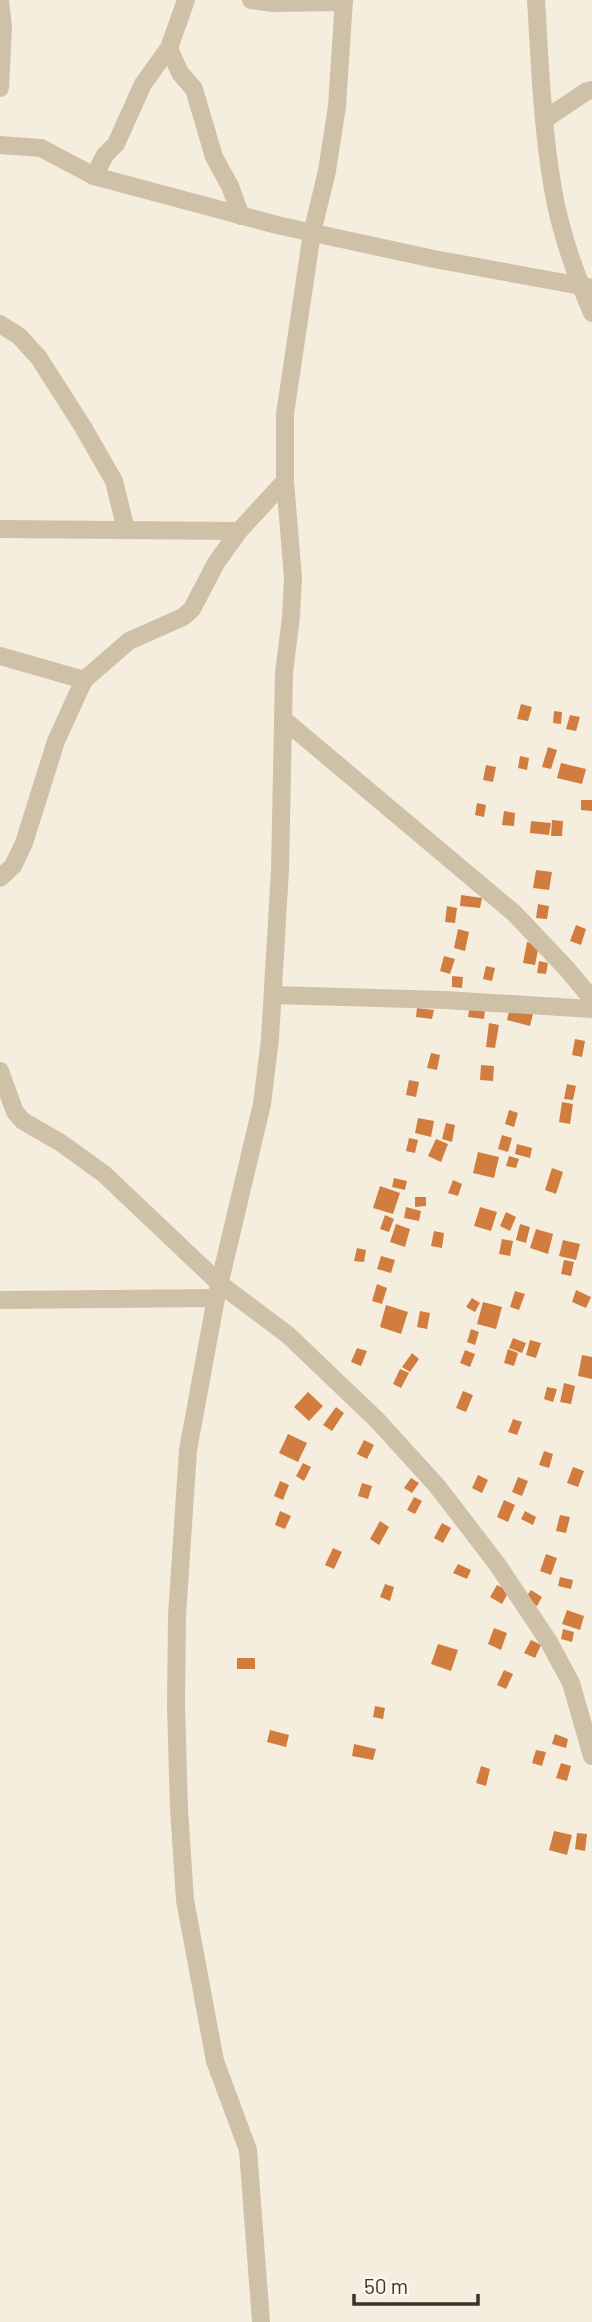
<svg xmlns="http://www.w3.org/2000/svg" width="592" height="2322" font-family="Barlow,sans-serif">
	<style>
		.building { fill: #d17d40 }
		.lines { fill: none; stroke-linecap: round; stroke-linejoin: round }
		.minor { stroke: #cfc1a8; stroke-width: 18 }
	</style>
	<rect width="100%" height="100%" fill="#f5eede"/>
	<g class="building">
		<path d="M521,704L532,707L528,721L517,719Z"/>
		<path d="M554,711L562,712L561,724L553,723Z"/>
		<path d="M570,715L580,717L576,731L566,729Z"/>
		<path d="M548,747L557,750L551,769L542,767Z"/>
		<path d="M520,756L529,758L527,770L518,768Z"/>
		<path d="M561,763L586,769L582,784L557,778Z"/>
		<path d="M486,765L496,767L493,782L483,780Z"/>
		<path d="M581,800H592V811L581,810Z"/>
		<path d="M477,803L486,805L484,817L475,815Z"/>
		<path d="M504,811L515,813L514,826L502,825Z"/>
		<path d="M552,820L563,821L562,836H551Z"/>
		<path d="M531,821L551,823L549,835L530,833Z"/>
		<path d="M536,870L552,872L549,890L533,888Z"/>
		<path d="M461,895L482,898L480,908L460,906Z"/>
		<path d="M538,904L549,906L547,919L536,918Z"/>
		<path d="M447,906L457,908L455,923L445,922Z"/>
		<path d="M576,925L586,929L581,945L570,941Z"/>
		<path d="M458,929L469,932L465,951L454,948Z"/>
		<path d="M527,942L539,945L535,965L523,963Z"/>
		<path d="M444,956L455,959L450,974L440,971Z"/>
		<path d="M539,961L548,963L546,974L537,973Z"/>
		<path d="M486,966L495,968L492,981L483,979Z"/>
		<path d="M452,976L463,977L462,988L452,987Z"/>
		<path d="M471,1000L486,1002L484,1019L468,1017Z"/>
		<path d="M511,1004L534,1010L530,1026L507,1020Z"/>
		<path d="M417,1008L434,1010L432,1019L416,1017Z"/>
		<path d="M489,1023L499,1025L495,1048L486,1047Z"/>
		<path d="M575,1039L585,1041L582,1057L572,1055Z"/>
		<path d="M431,1053L440,1055L437,1070L427,1068Z"/>
		<path d="M481,1065L494,1066L493,1081L480,1080Z"/>
		<path d="M409,1080L419,1082L416,1097L406,1095Z"/>
		<path d="M567,1084L576,1086L573,1100L564,1099Z"/>
		<path d="M562,1102L573,1104L570,1124L559,1122Z"/>
		<path d="M509,1110L518,1113L514,1127L505,1124Z"/>
		<path d="M418,1118L434,1121L431,1137L415,1133Z"/>
		<path d="M446,1123L455,1125L452,1142L442,1139Z"/>
		<path d="M502,1135L512,1138L508,1152L498,1149Z"/>
		<path d="M409,1138L418,1140L415,1153L406,1151Z"/>
		<path d="M436,1139L448,1144L441,1162L428,1156Z"/>
		<path d="M517,1144L532,1148L530,1158L515,1154Z"/>
		<path d="M478,1152L499,1157L494,1178L473,1173Z"/>
		<path d="M509,1156L519,1159L516,1168L506,1166Z"/>
		<path d="M552,1168L563,1172L556,1194L545,1190Z"/>
		<path d="M394,1178L407,1181L405,1190L392,1187Z"/>
		<path d="M453,1180L462,1184L458,1196L448,1193Z"/>
		<path d="M380,1186L400,1193L393,1214L373,1208Z"/>
		<path d="M415,1197H426V1206L415,1207Z"/>
		<path d="M406,1207L421,1211L419,1221L404,1218Z"/>
		<path d="M480,1207L497,1212L491,1231L474,1226Z"/>
		<path d="M506,1212L516,1217L510,1231L500,1226Z"/>
		<path d="M385,1215L394,1219L389,1232L380,1229Z"/>
		<path d="M396,1224L410,1229L405,1247L390,1242Z"/>
		<path d="M520,1224L530,1227L526,1243L516,1240Z"/>
		<path d="M536,1229L553,1234L548,1254L530,1248Z"/>
		<path d="M434,1231L444,1233L442,1248L431,1246Z"/>
		<path d="M502,1239L513,1241L510,1256L499,1254Z"/>
		<path d="M563,1240L580,1244L576,1260L559,1256Z"/>
		<path d="M357,1248L366,1250L364,1262L354,1261Z"/>
		<path d="M381,1256L395,1260L391,1273L377,1269Z"/>
		<path d="M564,1260L574,1262L571,1276L561,1274Z"/>
		<path d="M377,1284L387,1288L382,1304L372,1301Z"/>
		<path d="M576,1290L591,1297L586,1308L572,1302Z"/>
		<path d="M515,1291L525,1294L519,1310L510,1307Z"/>
		<path d="M472,1298L480,1303L475,1312L466,1307Z"/>
		<path d="M483,1302L502,1307L496,1329L477,1324Z"/>
		<path d="M386,1305L408,1312L401,1334L380,1327Z"/>
		<path d="M420,1311L430,1313L427,1329L417,1327Z"/>
		<path d="M471,1329L479,1332L475,1345L467,1342Z"/>
		<path d="M513,1338L526,1343L522,1353L509,1348Z"/>
		<path d="M530,1340L541,1343L536,1358L526,1355Z"/>
		<path d="M357,1348L367,1351L361,1366L351,1362Z"/>
		<path d="M508,1349L518,1353L514,1366L504,1363Z"/>
		<path d="M465,1350L475,1354L470,1367L460,1363Z"/>
		<path d="M412,1353L419,1359L410,1372L402,1367Z"/>
		<path d="M582,1355L592,1357V1379L578,1376Z"/>
		<path d="M400,1369L409,1373L401,1388L393,1384Z"/>
		<path d="M564,1383L575,1386L571,1404L560,1402Z"/>
		<path d="M547,1387L557,1389L553,1402L544,1399Z"/>
		<path d="M463,1391L473,1395L466,1412L456,1408Z"/>
		<path d="M308,1392L323,1406L309,1421L294,1407Z"/>
		<path d="M336,1407L344,1413L332,1431L323,1425Z"/>
		<path d="M513,1419L522,1422L517,1435L508,1432Z"/>
		<path d="M288,1434L307,1443L298,1462L279,1453Z"/>
		<path d="M364,1440L374,1445L367,1459L357,1454Z"/>
		<path d="M544,1451L553,1454L549,1468L539,1465Z"/>
		<path d="M303,1463L311,1467L304,1481L296,1476Z"/>
		<path d="M573,1467L584,1471L578,1487L567,1483Z"/>
		<path d="M478,1475L488,1480L482,1493L472,1488Z"/>
		<path d="M518,1477L528,1481L522,1496L512,1492Z"/>
		<path d="M411,1478L419,1483L412,1493L404,1488Z"/>
		<path d="M280,1481L289,1485L283,1500L274,1496Z"/>
		<path d="M362,1483L372,1486L368,1499L358,1496Z"/>
		<path d="M414,1497L422,1501L415,1514L407,1510Z"/>
		<path d="M504,1500L515,1505L508,1522L497,1517Z"/>
		<path d="M280,1511L291,1516L285,1529L275,1525Z"/>
		<path d="M525,1511L536,1517L533,1525L521,1519Z"/>
		<path d="M560,1515L570,1517L566,1533L556,1531Z"/>
		<path d="M380,1521L389,1527L379,1545L370,1539Z"/>
		<path d="M442,1523L451,1528L443,1543L434,1538Z"/>
		<path d="M333,1548L342,1552L334,1569L325,1565Z"/>
		<path d="M546,1554L557,1558L551,1575L540,1571Z"/>
		<path d="M458,1564L471,1570L467,1579L453,1573Z"/>
		<path d="M560,1577L573,1580L571,1589L558,1586Z"/>
		<path d="M385,1584L394,1587L390,1601L380,1597Z"/>
		<path d="M497,1585L509,1591L502,1604L490,1597Z"/>
		<path d="M531,1590L542,1597L537,1606L525,1598Z"/>
		<path d="M567,1610L584,1616L580,1630L562,1624Z"/>
		<path d="M494,1628L507,1633L501,1650L488,1644Z"/>
		<path d="M563,1629L574,1632L572,1642L561,1639Z"/>
		<path d="M531,1640L541,1645L535,1658L524,1653Z"/>
		<path d="M438,1644L458,1650L451,1671L431,1664Z"/>
		<rect x="237" y="1658" width="18" height="11"/>
		<path d="M504,1670L513,1674L506,1689L497,1685Z"/>
		<path d="M375,1706L385,1708L383,1719L373,1717Z"/>
		<path d="M270,1730L289,1735L286,1747L267,1742Z"/>
		<path d="M555,1734L568,1739L566,1748L552,1744Z"/>
		<path d="M354,1744L376,1749L373,1760L352,1756Z"/>
		<path d="M536,1750L546,1752L542,1766L532,1763Z"/>
		<path d="M561,1763L571,1766L567,1781L556,1778Z"/>
		<path d="M481,1766L490,1769L486,1786L476,1783Z"/>
		<path d="M554,1831L572,1835L567,1855L549,1850Z"/>
		<path d="M577,1833L587,1834L585,1851L575,1849Z"/>
	</g>
	<g class="lines">
		<g class="minor">
			<path d="M251,0L273,3L344,2"/>
			<path d="M536,0C540,63 542,127 553,189C560,232 575,273 592,313"/>
			<path d="M0,1L3,27L0,88"/>
			<path d="M169,48L180,73L194,89L214,157L230,186L241,216"/>
			<path d="M544,120L587,91L592,90"/>
			<path d="M0,145L41,148L94,176L277,225L434,259L592,288"/>
			<path d="M94,176L105,155L116,144L143,84L169,48L186,0"/>
			<path d="M0,324L19,336L39,358L83,427L114,481L126,530"/>
			<path d="M0,529L239,531"/>
			<path d="M0,656L84,680"/>
			<path d="M283,719L514,913L567,969L592,999"/>
			<path d="M0,878L13,866L24,843L56,741L84,680L129,641L183,617L192,609L216,563L239,531L285,481"/>
			<path d="M274,995L445,1000L592,1009"/>
			<path d="M0,1071L15,1112L23,1121L61,1143L104,1174L220,1284L288,1335L377,1420L437,1486L497,1564L549,1642L571,1683L592,1756"/>
			<path d="M0,1300L216,1298"/>
			<path d="M261,2322L248,2150L215,2061L185,1900L179,1809L176,1707L177,1615L188,1450L216,1298L262,1104L270,1039L280,870L284,673L291,617L293,578L285,481V414L312,233L327,171L337,106L344,0"/>
		</g>
	</g>
	<path d="M354 2294v10h124v-10" fill="none" stroke="#3b3229" stroke-width="3.5"/>
	<text x="364" y="2294" font-size="21" fill="#3b3229" stroke="#fcf7eb" stroke-width="5" paint-order="stroke">50 m</text>
</svg>
